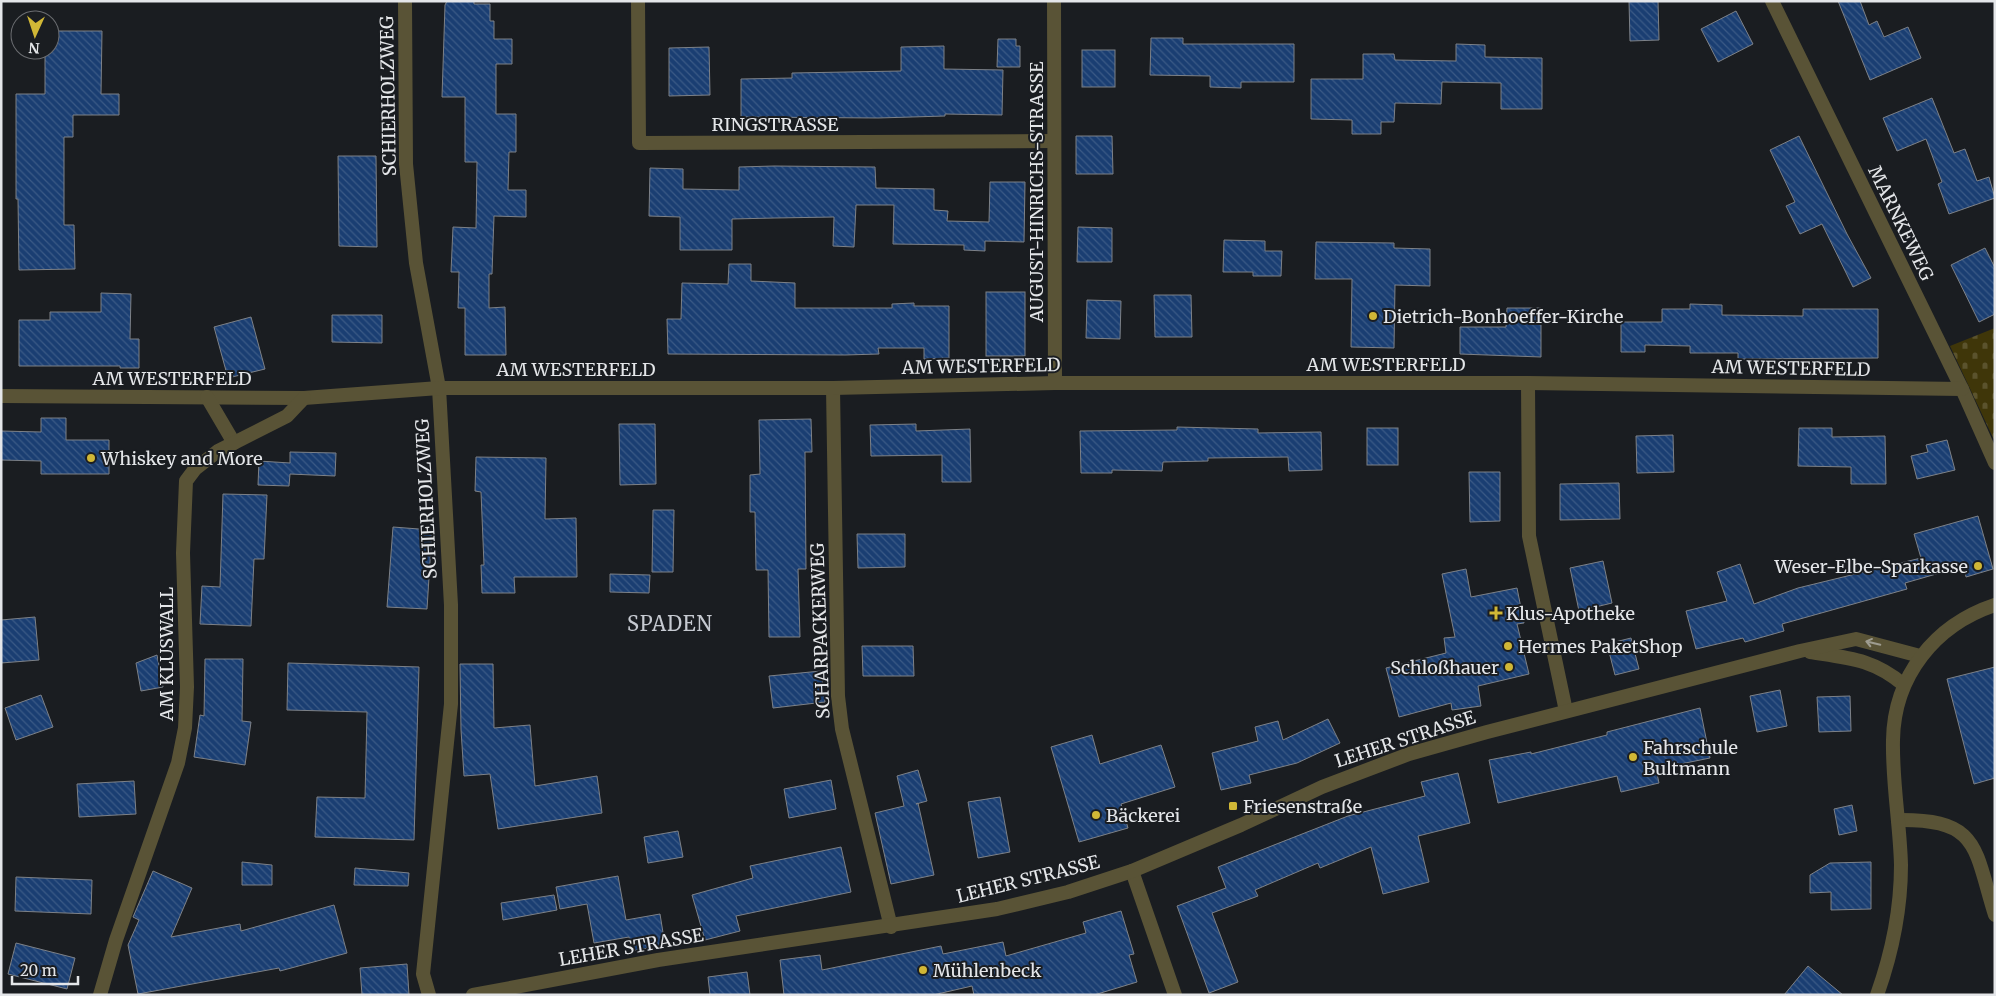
<svg xmlns="http://www.w3.org/2000/svg" width="1996" height="996" font-family="Merriweather,serif">
	<style>
		.cemetery { fill: url(#cemetery-stones) }
		.building { fill: url(#building-back-hatch); stroke: #7d8187 }
		.lines { fill: none; stroke-linecap: round; stroke-linejoin: round }
		.minor { stroke: #595336; stroke-width: 14 }
		.tertiary { stroke: #595336; stroke-width: 14 }
		.oneway { stroke: #9e9c90 }
		.poi-dot { fill: #d0b736; stroke: #1a1d21; stroke-width: 2 }
		.labels { text-anchor: middle; dominant-baseline: central; stroke-width: 4; stroke-linejoin: round; paint-order: stroke }
		.street-label { font-size: 18px; fill: #e4e6e9; stroke: #1a1d21 }
		.poi-label { font-size: 18px; fill: #e4e6e9; stroke: #1a1d21; text-anchor: start }
		.quarter-label { font-size: 20px; letter-spacing: 1px; fill: #c6cad1; stroke: #1a1d21 }
	</style>
	<defs>
		<pattern id="cemetery-stones" width="16" height="16" patternUnits="userSpaceOnUse" patternTransform="scale(1.25)"><rect width="16" height="16" fill="#3f3609"/><path d="M2 7V4a2 2 0 0 1 4 0v3zM10 15v-3a2 2 0 0 1 4 0v3z" fill="#5b532d"/></pattern>
		<pattern id="building-back-hatch" width="6" height="6" patternUnits="userSpaceOnUse" patternTransform="scale(1.25)"><rect width="6" height="6" fill="#1a3e72"/><path d="M-1 5l2 2M0 0l6 6M5-1l2 2" fill="none" stroke="#3b5a86"/></pattern>
	</defs>
	<rect width="100%" height="100%" fill="#1a1d21"/>
	<path class="cemetery" d="M1995,328V442L1950,346Z"/>
	<g class="building">
		<path d="M447,1H474V4H490V21H494V39H512V64H496V114H516V152H509L508,190H526V217L494,216L492,274H489V308L505,307L506,355H465V308H458L459,272H451L453,227L476,228L477,162H465V97H442L445,5Z"/>
		<path d="M1629,1H1658L1659,40L1630,41Z"/>
		<path d="M1838,1H1860L1869,25L1877,21L1884,37L1908,27L1921,58L1870,80Z"/>
		<path d="M1736,11L1753,44L1718,62L1701,29Z"/>
		<path d="M50,31H102L101,94H119V115H73V137H64V225H74L75,269L19,270L18,199H16V94H45V50H50Z"/>
		<path d="M1151,38H1183V44H1294V82H1241V88L1210,87V76L1150,75Z"/>
		<path d="M998,39H1016V46H1020V67H997Z"/>
		<path d="M1456,44L1485,45V57L1542,58V109H1501V83L1442,82L1441,104L1395,103L1394,122H1381V134H1352V120L1311,119V79H1363V54H1394L1395,60L1456,61Z"/>
		<path d="M944,46V69L1003,70L1002,115L945,114V116L878,118L741,117V79L792,78V73L901,71V47Z"/>
		<path d="M709,47L710,95L669,96V48Z"/>
		<rect x="1082" y="50" width="33" height="37"/>
		<path d="M1932,98L1954,153L1965,149L1977,181L1989,177L1995,198L1949,214L1938,184L1942,182L1926,139L1897,151L1883,118Z"/>
		<path d="M1076,136H1112L1113,174H1076Z"/>
		<path d="M1799,136L1847,234L1871,278L1853,287L1822,224L1800,234L1786,206L1795,202L1770,150Z"/>
		<path d="M338,156H376L377,247L339,246Z"/>
		<path d="M774,166L875,167L876,188L934,189V210L948,211L947,221L989,222L990,182H1025L1024,242L985,241V251L964,250V245L893,244L894,205H856L854,247L833,246L834,217L775,218L732,219V250H680V217L649,216L650,168L683,169V189L739,190V167Z"/>
		<path d="M1078,227L1112,228V262H1077Z"/>
		<path d="M1224,240L1265,241V251H1282L1281,276H1253V272H1223Z"/>
		<path d="M1316,242L1394,243V248L1430,249V286L1395,285L1394,348L1351,347L1352,279H1315Z"/>
		<path d="M1985,248L1995,268V314L1979,322L1951,265Z"/>
		<path d="M729,264H751V281L795,283V308H892V304L914,303V306H949V358L924,359V348H878L879,354L845,355L668,354L667,319H681L682,283L728,284Z"/>
		<rect x="986" y="292" width="39" height="64"/>
		<path d="M101,293L131,294L130,339H139V368H120V366H19V320H50V312H101Z"/>
		<path d="M1154,295H1191L1192,337H1155Z"/>
		<path d="M1087,300L1121,301L1120,339L1086,338Z"/>
		<path d="M1690,304L1722,305V315L1803,316V309H1878V358L1738,359V353H1690V346L1645,345V352H1621V322H1662V309H1690Z"/>
		<path d="M1507,308H1541V357L1460,354V327H1506Z"/>
		<path d="M332,315H382V343L332,342Z"/>
		<path d="M251,317L265,369L228,378L214,327Z"/>
		<path d="M41,418H66V440H109V474H41V461L1,460V431L41,432Z"/>
		<path d="M811,419L812,452H805L806,569H798L800,637H769L768,570H756L755,512H750V475L760,474L759,420Z"/>
		<path d="M619,424H655L656,484L620,485Z"/>
		<path d="M916,424V431L970,429L971,482H942V455L871,456L870,425Z"/>
		<path d="M1177,427L1258,429V433L1321,432L1322,470L1289,471L1288,457L1208,458V461L1163,462L1162,471L1112,470V473H1081L1080,431L1177,430Z"/>
		<rect x="1367" y="428" width="31" height="37"/>
		<path d="M1799,428H1832V437L1885,436L1886,484H1851V467L1798,466Z"/>
		<path d="M1673,435L1674,472L1637,473L1636,436Z"/>
		<path d="M1947,440L1955,470L1917,479L1911,456L1928,452L1926,445Z"/>
		<path d="M290,452L336,453L335,476L290,474L289,486L258,485L259,461L290,463Z"/>
		<path d="M476,457L546,458L545,519L576,518L577,577H514L515,593H482L481,565H484L481,492L475,491Z"/>
		<path d="M1469,472H1500V521L1470,522Z"/>
		<path d="M1619,483L1620,519L1560,520V484Z"/>
		<path d="M223,494L267,495L264,559H254L251,626L200,624L202,586L220,587Z"/>
		<path d="M653,510H674L673,572H652Z"/>
		<path d="M1978,516L1993,569L1966,577L1964,566L1905,583L1907,589L1782,624L1784,631L1745,642L1743,638L1696,649L1686,611L1727,601L1717,572L1740,564L1754,604L1798,588L1921,558L1914,534Z"/>
		<path d="M393,527L432,530L427,609L387,607Z"/>
		<path d="M857,534H905V567L858,568Z"/>
		<path d="M1603,561L1612,603L1579,611L1570,568Z"/>
		<path d="M1466,569L1471,597L1517,588L1524,623L1517,624L1529,674L1478,686L1481,706L1452,710L1451,703L1399,717L1386,668L1446,653L1444,638L1455,637L1442,574Z"/>
		<path d="M610,574L650,575L649,593L610,592Z"/>
		<path d="M35,617L39,660L1,663V620Z"/>
		<path d="M1631,638L1639,669L1615,675L1607,644Z"/>
		<path d="M862,646H913L914,676H863Z"/>
		<path d="M157,655L163,687L141,691L136,663Z"/>
		<path d="M205,659H243L242,721L251,722L245,765L194,757L200,715L204,716Z"/>
		<path d="M288,663L419,667L414,840L315,837L317,797L365,798L367,712L287,710Z"/>
		<path d="M460,664H493L494,728L530,725L535,786L597,776L602,813L498,829L490,774L464,776L461,730Z"/>
		<path d="M1995,667V778L1974,784L1947,679Z"/>
		<path d="M821,671L825,702L773,708L769,676Z"/>
		<path d="M1780,690L1787,726L1757,732L1750,696Z"/>
		<path d="M41,695L53,727L16,740L5,708Z"/>
		<path d="M1850,696L1851,731L1819,732L1817,697Z"/>
		<path d="M1700,708L1710,758L1656,769L1659,783L1621,792L1617,776L1498,803L1489,760L1531,752V754L1607,735V732Z"/>
		<path d="M1328,719L1340,743L1297,763L1249,775L1251,783L1221,790L1212,753L1258,741L1255,727L1278,721L1283,740Z"/>
		<path d="M1092,735L1100,764L1161,745L1175,787L1121,804L1128,828L1079,842L1051,747Z"/>
		<path d="M918,770L927,801L916,804L918,803L934,875L891,884L875,813L904,806L897,776Z"/>
		<path d="M1458,773L1470,823L1418,836L1429,882L1383,894L1371,847L1320,868L1318,863L1255,890L1258,896L1212,913L1238,982L1209,993L1177,906L1226,888L1218,867L1348,816L1425,796L1421,782Z"/>
		<path d="M831,780L836,809L789,818L784,789Z"/>
		<path d="M134,781L136,814L79,817L77,784Z"/>
		<path d="M1000,797L1010,852L978,858L968,802Z"/>
		<path d="M1852,805L1857,831L1839,835L1834,809Z"/>
		<path d="M678,831L683,857L648,863L644,837Z"/>
		<path d="M841,847L851,892L736,916L740,931L705,940L692,895L753,878L750,866Z"/>
		<path d="M242,862L272,865V885H242Z"/>
		<path d="M1871,862V909L1831,910V892L1810,893V875L1830,863Z"/>
		<path d="M355,868L409,873L408,886L354,885Z"/>
		<path d="M153,871L192,888L171,937L240,924L241,931L334,905L347,953L280,971L279,968L138,994L128,945L139,920L133,917Z"/>
		<path d="M618,876L626,920L660,914L665,945L632,951L629,937L594,943L587,904L560,909L556,887Z"/>
		<path d="M16,877L92,880L91,914L15,911Z"/>
		<path d="M554,895L557,910L503,920L501,903Z"/>
		<path d="M1121,911L1134,954L1129,955L1137,982L1094,995H974L972,986L933,995H784L780,960L820,955L822,970L941,946L943,954L1003,942L1006,956L1086,933L1083,922Z"/>
		<path d="M16,943L75,958L67,989L8,974Z"/>
		<path d="M407,964L409,995H362L360,968Z"/>
		<path d="M1808,966L1843,995H1784Z"/>
		<path d="M747,972L750,995H710L708,977Z"/>
	</g>
	<g class="lines">
		<g class="minor">
			<path d="M405,1L406,164L416,263L439,388L451,605V704L423,974L429,995"/>
			<path d="M638,1L639,143L1054,141"/>
			<path d="M1054,1L1055,383"/>
			<path d="M1772,1L1962,389L1995,463"/>
			<path d="M1528,383L1529,536L1566,711"/>
			<path d="M833,388L838,696L842,729L891,927"/>
			<path d="M1,396L304,398L439,388H833L1055,383H1528L1962,389"/>
			<path d="M207,397L234,443"/>
			<path d="M1810,652C1849,658 1873,659 1904,685"/>
			<path d="M1898,820C1980,819 1974,848 1995,915"/>
			<path d="M1132,871L1175,995"/>
			<path d="M100,995L116,940L178,763L185,728L187,687L183,553L186,481L195,469L218,451L287,416L304,398"/>
			<path d="M473,995L658,960L997,909L1068,892L1132,871L1241,825L1322,787L1409,754L1487,732L1800,651L1856,639L1920,656"/>
		</g>
		<path class="tertiary" d="M1877,995C1892,953 1901,910 1901,865C1900,824 1892,782 1893,740C1894,676 1935,625 1995,605"/>
	</g>
	<defs><path id="oneway-shaft" d="M-6 0H5M1.5-3L5.5 0L1.5 3" fill="none" stroke-width="1.6" stroke-linecap="round" stroke-linejoin="round" transform="scale(1.25)"/></defs>
	<use class="oneway" href="#oneway-shaft" transform="translate(1873 643) rotate(-167)"/>
	<g class="poi-dot">
		<circle cx="1373" cy="316" r="5"/>
		<circle cx="91" cy="458" r="5"/>
		<circle cx="1978" cy="566" r="5"/>
		<path d="M1493.5 605.5h5v5h5v5h-5v5h-5v-5h-5v-5h5z"/>
		<circle cx="1508" cy="646" r="5"/>
		<circle cx="1509" cy="667" r="5"/>
		<circle cx="1633" cy="757" r="5"/>
		<rect x="1228" y="801" width="10" height="10" rx="2.5"/>
		<circle cx="1096" cy="815" r="5"/>
		<circle cx="923" cy="970" r="5"/>
	</g>
	<g class="labels">
		<g class="street-label">
			<text transform="translate(388 96) rotate(-91)">SCHIERHOLZWEG</text>
			<text x="775" y="124">RINGSTRASSE</text>
			<text transform="translate(1036 192) rotate(-90)">AUGUST-HINRICHS-STRASSE</text>
			<text transform="translate(1901 223) rotate(64)">MARNKEWEG</text>
			<text x="1386" y="364">AM WESTERFELD</text>
			<text transform="translate(981 366) rotate(-1)">AM WESTERFELD</text>
			<text transform="translate(1791 368) rotate(1)">AM WESTERFELD</text>
			<text x="576" y="369">AM WESTERFELD</text>
			<text x="172" y="378">AM WESTERFELD</text>
			<text transform="translate(426 499) rotate(-93)">SCHIERHOLZWEG</text>
			<text transform="translate(820 631) rotate(-92)">SCHARPACKERWEG</text>
			<text transform="translate(166 654) rotate(-90)">AM KLUSWALL</text>
			<text transform="translate(1405 739) rotate(-18)">LEHER STRASSE</text>
			<text transform="translate(1028 879) rotate(-14)">LEHER STRASSE</text>
			<text transform="translate(631 947) rotate(-10)">LEHER STRASSE</text>
		</g>
		<g class="poi-label">
			<text x="1383" y="316">Dietrich-Bonhoeffer-Kirche</text>
			<text x="101" y="458">Whiskey and More</text>
			<text x="1968" y="566" text-anchor="end">Weser-Elbe-Sparkasse</text>
			<text x="1506" y="613">Klus-Apotheke</text>
			<text x="1518" y="646">Hermes PaketShop</text>
			<text x="1499" y="667" text-anchor="end">Schloßhauer</text>
			<text x="1643" y="747">Fahrschule<tspan x="1643" dy="21">Bultmann</tspan></text>
			<text x="1243" y="806">Friesenstraße</text>
			<text x="1106" y="815">Bäckerei</text>
			<text x="933" y="970">Mühlenbeck</text>
		</g>
		<g class="quarter-label">
			<text x="670" y="623">SPADEN</text>
		</g>
	</g>
	<rect width="1996" height="996" fill="none" stroke="#e4e6e9" stroke-width="5"/>
	<g transform="translate(35 35) rotate(183)"><circle r="24" fill="#1a1d21" stroke="#6b6d71"/>
	<path d="M0-4L9 19L0 12L-9 19Z" fill="#d0b736"/>
	<text y="-8" font-size="14" font-weight="bold" text-anchor="middle" fill="#e4e6e9">N</text>
	</g>
	<path d="M12 976v8h66v-8" fill="none" stroke="#e4e6e9" stroke-width="2.5"/>
	<text x="20" y="976" font-size="15" fill="#e4e6e9" stroke="#1a1d21" stroke-width="4" paint-order="stroke">20 m</text>
</svg>
